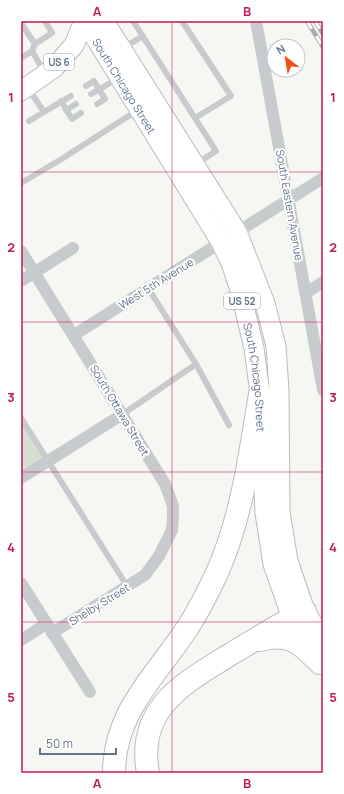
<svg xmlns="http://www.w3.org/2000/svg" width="344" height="794" font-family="Manrope,sans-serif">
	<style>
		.green { fill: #d7dfd3 }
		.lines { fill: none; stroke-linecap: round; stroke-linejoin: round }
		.primary-casing { stroke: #b8bcc0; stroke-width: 21 }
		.highway-casing { stroke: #b9bcbf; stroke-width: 24 }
		.lane { stroke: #c8cbce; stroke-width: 6 }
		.street { stroke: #c8cbce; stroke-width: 12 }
		.primary { stroke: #fff; stroke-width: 19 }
		.highway { stroke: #fff; stroke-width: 22 }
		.rail-casing { stroke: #a5abb1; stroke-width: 4.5 }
		.rail { stroke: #fff; stroke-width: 3; stroke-dasharray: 9; stroke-linecap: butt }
		.grid { fill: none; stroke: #c2185b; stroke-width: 1; stroke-opacity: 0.55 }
		.labels { text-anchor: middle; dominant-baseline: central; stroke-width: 4; stroke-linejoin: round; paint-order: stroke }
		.shield { fill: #fff; stroke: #919eab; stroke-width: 1 }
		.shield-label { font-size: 10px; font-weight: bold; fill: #627587 }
		.street-label { font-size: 11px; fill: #627587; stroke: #fff }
		.neatline { fill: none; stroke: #c2185b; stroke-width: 1.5 }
		.grid-label { font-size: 13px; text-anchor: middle; font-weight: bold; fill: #c2185b }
	</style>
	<rect width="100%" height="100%" fill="#f6f7f2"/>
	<path class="green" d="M21,420L47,460L21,477Z"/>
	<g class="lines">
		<g class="primary-casing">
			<g id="primary">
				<path id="s1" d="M85,21L221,242L231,263L240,290L254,348L260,394L265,513L273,564L292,618L313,653"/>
				<path d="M104,21L237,232L265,303L276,346L279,391L280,512L288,561L305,611L323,641"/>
				<path d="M21,91L54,68L74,45L84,21"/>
			</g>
		</g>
		<g class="highway-casing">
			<g id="highway">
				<path d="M260,640C290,632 300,643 320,663"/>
				<path d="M114,773C114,711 157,675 188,627C199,610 208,592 217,573C242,517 250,454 260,394"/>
				<path d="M148,773C136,708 184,683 231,654C256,639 280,624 305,611"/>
			</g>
		</g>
		<g class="lane">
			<path d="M133,21L216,151L196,164"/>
			<path d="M182,21L231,96L195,118"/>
			<path d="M21,23L35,44L52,33L45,21"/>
			<path d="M35,44L32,51L45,73"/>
			<path d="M123,48L143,36"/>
			<path d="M21,58L32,51"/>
			<path d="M86,86L94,81L105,99L97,104"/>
			<path d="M28,88L44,112L71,96"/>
			<path d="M91,94L117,79"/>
			<path d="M61,101L72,119L81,113"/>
			<path d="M66,110L76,104"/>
			<path d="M29,121L44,112"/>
			<path d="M21,183L60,160L138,110"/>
			<path d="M196,364L229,425"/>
			<path d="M123,414L196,364L148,288"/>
			<path d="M21,418L127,586"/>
		</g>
		<g class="street">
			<path d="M256,21L323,390"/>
			<path d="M21,251L165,484L173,506V517L172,530L159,556L145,575L52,633"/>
			<path d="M21,281L73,248"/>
			<path d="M306,293L323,282"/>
			<path d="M74,335L323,178"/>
			<path d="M21,478L123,414"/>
			<path d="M21,583L90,692"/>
			<path d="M21,640L46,624"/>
		</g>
		<use href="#primary" class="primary"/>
		<use href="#highway" class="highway"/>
		<g class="rail-casing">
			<g id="rail">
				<path d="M307,21L323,47"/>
				<path d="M315,21L323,34"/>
			</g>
		</g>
		<use href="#rail" class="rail"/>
	</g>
	<path class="grid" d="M172,21V773M21,172H323M21,322H323M21,472H323M21,622H323"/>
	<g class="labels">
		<g class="shield">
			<rect x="44" y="54" width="30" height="16" rx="3"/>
			<rect x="224" y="293" width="36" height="16" rx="3"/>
		</g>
		<g class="shield-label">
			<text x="59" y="62">US 6</text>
			<text x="242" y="301">US 52</text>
		</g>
		<g class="street-label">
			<text stroke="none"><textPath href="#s1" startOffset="76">South Chicago Street</textPath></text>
			<text transform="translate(290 205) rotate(80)">South Eastern Avenue</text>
			<text transform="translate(156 283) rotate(-32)">West 5th Avenue</text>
			<text stroke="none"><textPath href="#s1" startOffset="400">South Chicago Street</textPath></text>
			<text transform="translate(120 410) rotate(59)">South Ottawa Street</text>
			<text transform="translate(99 604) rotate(-32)">Shelby Street</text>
		</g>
	</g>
	<rect width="344" height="794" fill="none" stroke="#ffffff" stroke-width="44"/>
	<g transform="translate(286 58) rotate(329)"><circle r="19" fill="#ffffff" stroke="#c0c8cf"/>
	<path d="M0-3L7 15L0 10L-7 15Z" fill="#f35016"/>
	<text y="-6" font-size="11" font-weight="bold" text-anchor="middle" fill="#627587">N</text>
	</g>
	<path d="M40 748v6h76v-6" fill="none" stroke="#627587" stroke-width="2"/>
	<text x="46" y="748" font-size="12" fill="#627587" stroke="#ffffff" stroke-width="3" paint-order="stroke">50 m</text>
	<rect x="22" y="22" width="300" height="750" class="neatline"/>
	<g class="grid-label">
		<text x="97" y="16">A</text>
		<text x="247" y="16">B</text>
		<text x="11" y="102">1</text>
		<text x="333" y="102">1</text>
		<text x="11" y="252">2</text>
		<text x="333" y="252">2</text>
		<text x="11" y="402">3</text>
		<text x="333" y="402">3</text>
		<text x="11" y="552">4</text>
		<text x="333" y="552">4</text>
		<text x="11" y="702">5</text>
		<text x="333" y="702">5</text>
		<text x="97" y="788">A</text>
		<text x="247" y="788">B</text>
	</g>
</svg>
